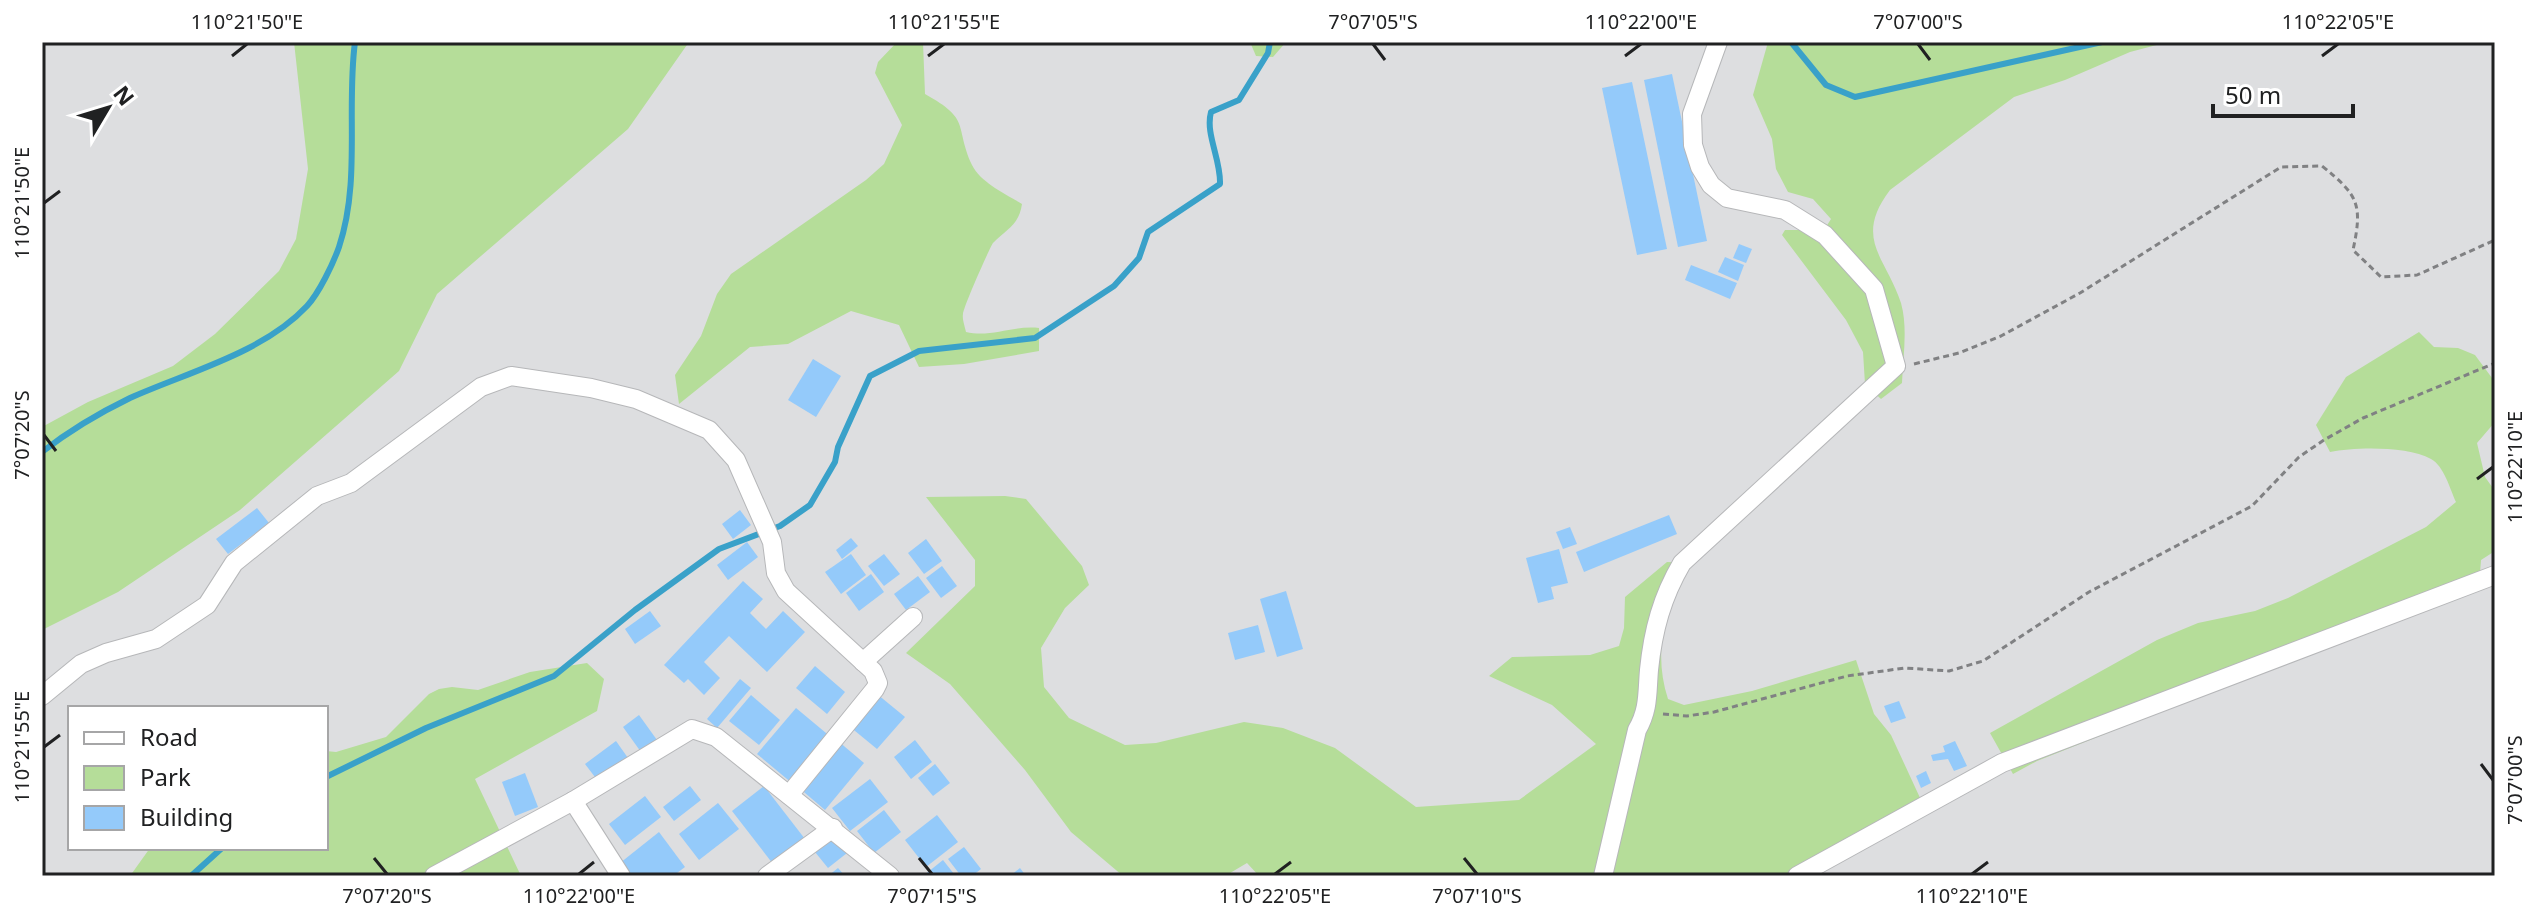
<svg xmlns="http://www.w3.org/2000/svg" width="2537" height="918" font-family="'Noto Sans',sans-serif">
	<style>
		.green { fill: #b5dd99 }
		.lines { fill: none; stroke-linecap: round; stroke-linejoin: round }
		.stream { stroke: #39a1c9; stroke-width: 6 }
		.building { fill: #94cafa }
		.street-casing { stroke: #b6b7b9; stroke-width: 20 }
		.path { stroke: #808183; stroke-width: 3; stroke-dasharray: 6 4; stroke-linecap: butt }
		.street { stroke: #fff; stroke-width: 18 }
		.ticks { fill: none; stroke: #202122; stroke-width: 3 }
		.neatline { fill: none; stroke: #202122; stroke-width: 3 }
		.ticks-label { font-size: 20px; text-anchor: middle; fill: #202122 }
	</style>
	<rect width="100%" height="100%" fill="#dddee0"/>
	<g class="green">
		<path d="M294,42H689L628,129L437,294L399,371L240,510L118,592L42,630V427L88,402L173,366L215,334L279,271L296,239L308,169Z"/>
		<path d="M897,42H923L925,94C972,120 954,125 972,165C981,183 1006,194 1022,204C1019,225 1007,229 993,243C990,247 963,308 963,314C962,319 965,327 966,332C991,338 1014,325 1039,328V351L964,364L919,367L899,325L851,311L788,344L750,347L679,404L675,375L701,336L717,294L731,274L866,180L884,164L902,125L875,73L878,62Z"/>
		<path d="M1250,42H1286L1273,57L1256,56Z"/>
		<path d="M1768,42H2168L2130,52L2065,80L2014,97L1890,190C1853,239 1886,257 1901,303C1908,328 1903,357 1902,383L1881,399L1865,384L1863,352L1846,320L1782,235L1785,230H1824L1831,219L1813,199L1788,192L1776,169L1772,139L1753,95Z"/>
		<path d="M2419,332L2434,347L2458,348L2475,355L2495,382V422L2477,443L2485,477L2495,491V551L2481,560L2479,586L2037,761L2013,774L1990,733L2157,640L2198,623L2255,611L2288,598L2426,527L2456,502C2450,489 2444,466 2431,459C2407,446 2356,447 2330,452L2316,425L2346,377Z"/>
		<path d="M1005,496L1026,499L1082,566L1089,585L1065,608L1041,648L1044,687L1069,718L1125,745L1156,743L1244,722L1283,728L1335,748L1416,807L1519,800L1596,744L1552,705L1489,676L1512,657L1590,655L1619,646L1624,628L1625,597L1667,562L1691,563C1666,605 1652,650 1668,699L1684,705L1752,691L1856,660L1874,714L1891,735L1927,813L1807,876H1259L1247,863L1225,876H1123L1071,832L1025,770L950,684L906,653L975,586V560L926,497Z"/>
		<path d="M587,663L604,679L597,711L475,779L521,876H130L150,848H326V751L336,752L386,737L429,694L439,689L452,687L478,690L530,672Z"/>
	</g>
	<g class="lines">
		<g class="stream">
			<path d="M1791,42L1826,85L1855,97L2102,42"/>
			<path d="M42,452C69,431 99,413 130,398C188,372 263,353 307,306C319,293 333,264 339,247C361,181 346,109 355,42"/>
			<path d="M326,777L426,728L554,676L635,610L719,549L780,526L810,505L835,462L838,447L870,376L919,351L1035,338L1114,286L1139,258L1148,232L1220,184C1221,159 1205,134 1211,112L1239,100L1268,53L1270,42"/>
			<path d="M191,876L222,848"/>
		</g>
	</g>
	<g class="building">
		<path d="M1672,74L1707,241L1678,247L1644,80Z"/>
		<path d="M1632,82L1667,249L1637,255L1602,88Z"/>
		<path d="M1739,244L1752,249L1746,263L1733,258Z"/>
		<path d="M1725,257L1744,265L1738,281L1718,272Z"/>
		<path d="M1691,265L1737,283L1730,299L1685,280Z"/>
		<path d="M813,359L841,376L816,417L788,400Z"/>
		<path d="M257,508L269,523L228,554L216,539Z"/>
		<path d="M740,510L751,525L733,539L722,524Z"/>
		<path d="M1669,515L1677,534L1584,572L1576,552Z"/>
		<path d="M1570,527L1577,544L1563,549L1556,532Z"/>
		<path d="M851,538L858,546L842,559L836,550Z"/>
		<path d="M926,539L942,561L924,574L908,553Z"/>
		<path d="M747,542L758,557L728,580L717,565Z"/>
		<path d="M1559,549L1568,583L1551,587L1554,599L1538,603L1526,558Z"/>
		<path d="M851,554L866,575L841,594L825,572Z"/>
		<path d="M884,554L900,574L884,586L868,566Z"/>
		<path d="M942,566L957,586L941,598L926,578Z"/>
		<path d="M871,574L884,592L859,611L846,593Z"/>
		<path d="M918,576L930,592L906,610L894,594Z"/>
		<path d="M743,581L763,599L750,613L766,629L783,611L805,632L767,672L729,636L704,662L720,678L704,695L688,679L684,683L664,665Z"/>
		<path d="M1286,591L1303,649L1277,657L1260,599Z"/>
		<path d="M650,611L661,626L635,644L625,629Z"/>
		<path d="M1258,625L1265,652L1235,660L1228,633Z"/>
		<path d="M815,666L845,692L827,714L796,688Z"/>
		<path d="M740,679L751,688L717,728L707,719Z"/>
		<path d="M877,694L905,717L877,749L849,726Z"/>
		<path d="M751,695L780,720L759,745L729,721Z"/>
		<path d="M1899,701L1906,718L1891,723L1884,706Z"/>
		<path d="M796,708L832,738L793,784L757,754Z"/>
		<path d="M639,715L657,740L641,752L623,727Z"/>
		<path d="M915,740L932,762L911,779L894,757Z"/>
		<path d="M616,741L628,758L598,781L585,764Z"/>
		<path d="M838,741L864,763L825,810L798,787Z"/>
		<path d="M1955,741L1967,766L1954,771L1948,759L1933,761L1931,755L1945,752L1943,746Z"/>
		<path d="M935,764L950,783L933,796L918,778Z"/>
		<path d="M1926,771L1931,783L1921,788L1916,776Z"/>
		<path d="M525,773L538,807L515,816L502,782Z"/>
		<path d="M870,779L888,802L850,831L832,808Z"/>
		<path d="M690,786L701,800L674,821L663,807Z"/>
		<path d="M764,786L805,839L773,864L732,811Z"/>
		<path d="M645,796L661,817L625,845L609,824Z"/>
		<path d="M718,803L739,829L699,860L679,834Z"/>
		<path d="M884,810L901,832L874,853L857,831Z"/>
		<path d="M937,815L958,842L926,867L905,840Z"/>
		<path d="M659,832L685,867L673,876H630L620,863Z"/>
		<path d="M835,836L847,853L828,868L815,852Z"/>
		<path d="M964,847L981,869L972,876H961L948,859Z"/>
		<path d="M943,860L954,874L923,876Z"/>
		<path d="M838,868L845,876H828Z"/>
		<path d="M1020,868L1026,876H1010Z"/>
	</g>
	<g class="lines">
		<g class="street-casing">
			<g id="street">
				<path d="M863,662L913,617"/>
				<path d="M42,696L81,664L106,653L156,639L207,605L234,563L317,496L351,483L481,387L511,376L591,388L636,399L709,430L736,460L772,542L776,573L786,591L873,671L878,683L875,689L789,795"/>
				<path d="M573,801L621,876"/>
				<path d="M434,876L573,801L692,729L716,737L890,876"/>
				<path d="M767,876L833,828"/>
				<path d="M1603,876L1637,730C1649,709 1647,693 1649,670C1653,630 1662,597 1682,563L1896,366L1874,289L1825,235L1785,210L1727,198L1711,185L1700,167L1693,145L1692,114L1718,42"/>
				<path d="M1797,876L2002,763L2495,575"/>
			</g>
		</g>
		<g class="path">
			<path d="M1914,364L1959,353L2001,336L2080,293L2281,167L2322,166C2358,195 2363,204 2353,250L2381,277L2417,275L2495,240"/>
			<path d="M1663,714L1687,716L1714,712L1847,676L1905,668L1949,671L1983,661L2089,592L2252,506L2299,457L2324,440L2363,418L2495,363"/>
		</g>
		<use href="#street" class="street"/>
	</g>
	<path class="ticks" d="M1373,44L1385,60M1918,44L1930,60M232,56L247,44M928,56L944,44M1625,56L1641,44M2322,56L2338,44M44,203L60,191M44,435L56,451M2477,479L2493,467M44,747L60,735M2481,764L2493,780M374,858L387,874M919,858L932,874M1464,858L1477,874M579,874L594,862M1275,874L1291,862M1972,874L1988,862"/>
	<rect width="2537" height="918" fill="none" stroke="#ffffff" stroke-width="88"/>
	<rect x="68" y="706" width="260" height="144" fill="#ffffff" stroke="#a6a6a7" stroke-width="2"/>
	<rect x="84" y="732" width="40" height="12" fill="#ffffff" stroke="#a6a6a7" stroke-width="2"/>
	<text x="140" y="746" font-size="24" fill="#202122">Road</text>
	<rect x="84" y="766" width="40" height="24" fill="#b5dd99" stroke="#a6a6a7" stroke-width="2"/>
	<text x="140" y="786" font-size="24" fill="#202122">Park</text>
	<rect x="84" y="806" width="40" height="24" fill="#94cafa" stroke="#a6a6a7" stroke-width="2"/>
	<text x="140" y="826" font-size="24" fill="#202122">Building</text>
	<g transform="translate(108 108) rotate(52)" stroke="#ffffff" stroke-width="6" paint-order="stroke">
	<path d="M0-6L14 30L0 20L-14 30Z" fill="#202122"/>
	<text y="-12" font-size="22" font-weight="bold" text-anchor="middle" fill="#202122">N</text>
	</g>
	<path d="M2213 104v12h140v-12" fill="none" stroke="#202122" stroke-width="4"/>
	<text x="2225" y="104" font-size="24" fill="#202122" stroke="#ffffff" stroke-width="6" paint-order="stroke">50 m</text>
	<rect x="44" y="44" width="2449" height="830" class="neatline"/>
	<g class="ticks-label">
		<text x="247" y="29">110°21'50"E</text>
		<text x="944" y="29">110°21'55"E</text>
		<text x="1373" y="29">7°07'05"S</text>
		<text x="1641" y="29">110°22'00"E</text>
		<text x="1918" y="29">7°07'00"S</text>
		<text x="2338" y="29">110°22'05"E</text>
		<text transform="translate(22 203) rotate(-90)" y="7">110°21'50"E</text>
		<text transform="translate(22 435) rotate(-90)" y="7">7°07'20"S</text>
		<text transform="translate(2515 467) rotate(-90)" y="7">110°22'10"E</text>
		<text transform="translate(22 747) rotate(-90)" y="7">110°21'55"E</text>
		<text transform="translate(2515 780) rotate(-90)" y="7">7°07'00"S</text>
		<text x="387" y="903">7°07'20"S</text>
		<text x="579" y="903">110°22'00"E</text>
		<text x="932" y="903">7°07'15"S</text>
		<text x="1275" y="903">110°22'05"E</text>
		<text x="1477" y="903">7°07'10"S</text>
		<text x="1972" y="903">110°22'10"E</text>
	</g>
</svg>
